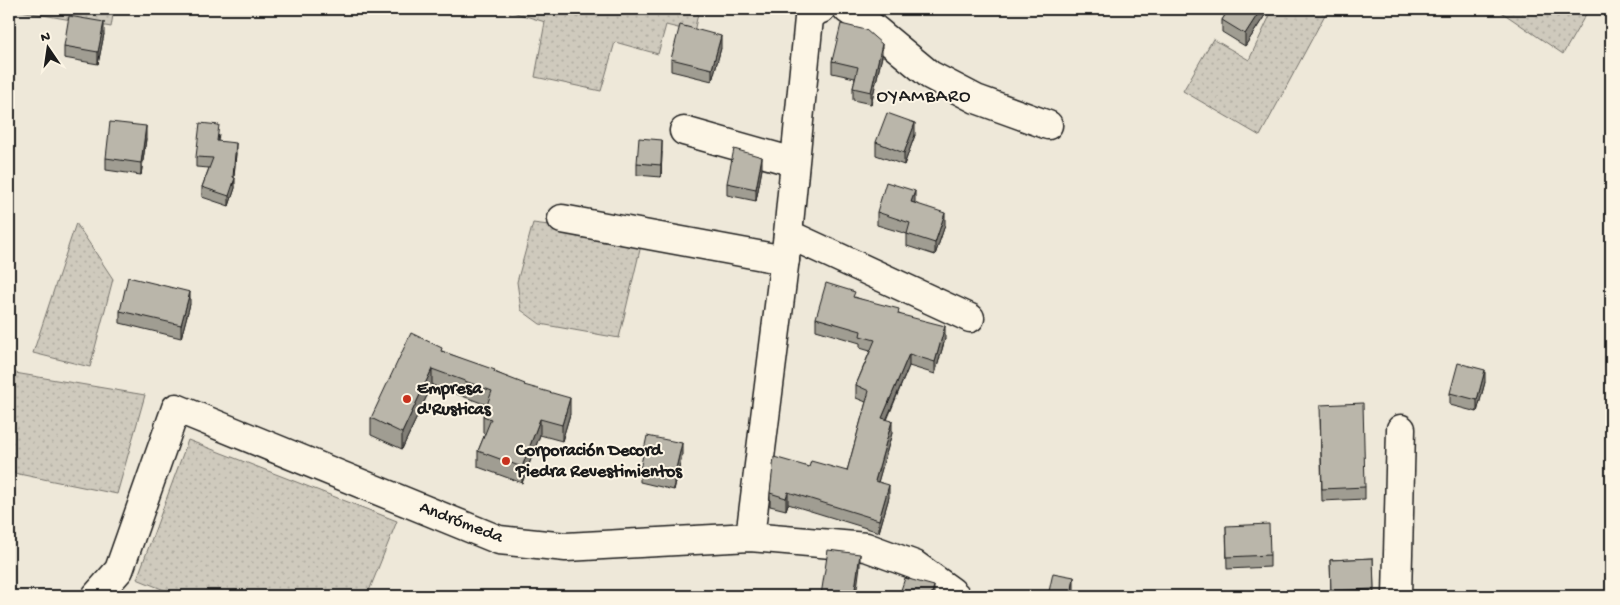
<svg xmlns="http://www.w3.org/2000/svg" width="1620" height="605" font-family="'Gochi Hand',sans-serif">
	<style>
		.green { fill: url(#green-dots); stroke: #76736c }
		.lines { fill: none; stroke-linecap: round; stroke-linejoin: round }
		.minor-casing { stroke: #1c1c1c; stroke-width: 31 }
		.minor { stroke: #fcf5e5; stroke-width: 28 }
		.wall { fill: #a09d92; stroke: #1c1c1c }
		.shaded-wall { fill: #827f77; stroke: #1c1c1c }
		.building { fill: #bab6aa; stroke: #1c1c1c }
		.poi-dot { fill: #c8321e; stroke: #fcf5e5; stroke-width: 2 }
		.labels { text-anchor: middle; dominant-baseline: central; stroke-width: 4; stroke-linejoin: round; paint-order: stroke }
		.poi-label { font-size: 18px; font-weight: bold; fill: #1c1c1c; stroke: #fcf5e5; text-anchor: start }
		.street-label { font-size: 18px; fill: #1c1c1c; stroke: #fcf5e5 }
		.neighbourhood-label { font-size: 19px; letter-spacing: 1px; fill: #1c1c1c; stroke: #fcf5e5 }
	</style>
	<defs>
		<pattern id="green-dots" width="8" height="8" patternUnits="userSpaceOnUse" patternTransform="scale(1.25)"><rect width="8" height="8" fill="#cfcabd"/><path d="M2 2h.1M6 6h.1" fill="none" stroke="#b1ada2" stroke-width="1.8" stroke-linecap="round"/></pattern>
	</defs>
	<rect width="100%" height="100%" fill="#eee8d9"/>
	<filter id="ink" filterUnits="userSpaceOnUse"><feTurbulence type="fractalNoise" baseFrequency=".02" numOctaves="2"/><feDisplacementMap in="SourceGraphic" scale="10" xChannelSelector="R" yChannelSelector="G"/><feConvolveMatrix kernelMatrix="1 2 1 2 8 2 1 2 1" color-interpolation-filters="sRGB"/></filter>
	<g filter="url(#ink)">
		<g class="green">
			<path d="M9,9H114L111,27Z"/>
			<path d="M503,9H699L694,32L666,25L658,54L615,42L601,91L535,77L545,22Z"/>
			<path d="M1273,9H1328L1260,136L1183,91L1213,39L1249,60Z"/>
			<path d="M1497,9H1589L1563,54Z"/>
			<path d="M76,223L113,279L90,367L33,353Z"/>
			<path d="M533,223L643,237L619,338L540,324L521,310L517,282Z"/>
			<path d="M9,372L145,395L117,494L9,472Z"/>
			<path d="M188,440L397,521L367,596H179L137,579Z"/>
		</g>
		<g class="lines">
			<g class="minor-casing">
				<g id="minor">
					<path d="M847,9L871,26L930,75L976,99L1048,125"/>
					<path d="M684,131L794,162"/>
					<path d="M562,219L785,260"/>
					<path d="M788,234L970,318"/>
					<path d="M750,537L788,234L809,18L816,11L821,9"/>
					<path d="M96,596L119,570L176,408L499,540L566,547L750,537L866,547L915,565L951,591L956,596"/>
					<path d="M1397,596L1401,429"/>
				</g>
			</g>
			<use href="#minor" class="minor"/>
		</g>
		<g class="wall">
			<path d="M1229,9H1269L1245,46L1222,32V20Z"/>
			<path d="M104,34L98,64L64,58V46Z"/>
			<path d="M721,48L712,81L671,71V59Z"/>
			<path d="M882,56L871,104L853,100V88L855,78L832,73V61Z"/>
			<path d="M219,135L218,141L236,153L234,177L235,188L229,206L202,197V187L209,168L196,167V157Z"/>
			<path d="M915,135L904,165L876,155V142Z"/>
			<path d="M146,139L141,175L106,170V158Z"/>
			<path d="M662,152L661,177L637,175V163Z"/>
			<path d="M762,169L756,201L727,195V183Z"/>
			<path d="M915,203L945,225L935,255L907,246V234L877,225V212Z"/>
			<path d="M855,297L899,314L945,339L935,374L909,366L887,420L892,433L878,482L889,497L879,532L788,504L786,510L770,506V493L809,467L847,471L866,402L856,398V385L870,351L860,348V343L816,330V318Z"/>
			<path d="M190,304L181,338L120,323V311Z"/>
			<path d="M442,351L495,372L525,386L570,414L562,441L540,435L522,483L478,467V451L485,434L483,433V416L487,405L432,385L402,449L371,435V418Z"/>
			<path d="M1485,382L1477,412L1450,405V393Z"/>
			<path d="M1320,417L1365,487V499L1322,501Z"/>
			<path d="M682,455L674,490L640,482V469Z"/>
			<path d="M1226,526L1270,555V567L1227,569Z"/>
			<path d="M1373,558L1374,596H1331L1330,560Z"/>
		</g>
		<g class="shaded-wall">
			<path d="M1261,9H1269L1245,46V34Z"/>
			<path d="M104,22V34L98,64V52Z"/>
			<path d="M721,36V48L712,81V69Z"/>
			<path d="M882,44V56L871,104V92Z"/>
			<path d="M915,123V135L904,165V153Z"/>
			<path d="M146,126V139L141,175V163Z"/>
			<path d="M662,140V152L661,177V165Z"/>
			<path d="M236,143V153L233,186L235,178V188L229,206V196Z"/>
			<path d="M762,157V169L756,201V189Z"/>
			<path d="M915,191V203L911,202Z"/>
			<path d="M945,213V225L935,255V243Z"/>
			<path d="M190,292V304L181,338V325Z"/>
			<path d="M945,326V339L935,374V362Z"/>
			<path d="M909,354V366L882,430V418Z"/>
			<path d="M432,369V385L402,449V433Z"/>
			<path d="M1485,370V382L1477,412V400Z"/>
			<path d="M570,398V414L562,441V425Z"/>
			<path d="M540,419V435L522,483V467Z"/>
			<path d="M892,421V433L875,493V481Z"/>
			<path d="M682,443V455L674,490V477Z"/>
			<path d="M889,485V497L879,532V520Z"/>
			<path d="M788,492V504L786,510V498Z"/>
			<path d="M860,554V566L856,596H854Z"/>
			<path d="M1074,577V589L1073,596H1071Z"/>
			<path d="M934,586V596H931Z"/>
		</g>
		<g class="building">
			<path d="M1229,9H1261L1245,34L1222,20Z"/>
			<path d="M69,16L104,22L98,52L64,46Z"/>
			<path d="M841,24L866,30L882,44L871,92L853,88L858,67L832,61Z"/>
			<path d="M680,25L721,36L712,69L671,59Z"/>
			<path d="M887,113L915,123L904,153L876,142Z"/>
			<path d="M110,122L146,126L141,163L106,158Z"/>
			<path d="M200,123L219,125L217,141L236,143L233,177L235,178L229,196L202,187L213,158L196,157Z"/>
			<path d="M639,138L662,140L661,165L637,163Z"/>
			<path d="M734,149L762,157L756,189L727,183Z"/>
			<path d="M886,182L915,191L911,202L945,213L935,243L907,234L910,223L877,212Z"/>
			<path d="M128,277L190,292L181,325L120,311Z"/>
			<path d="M826,283L855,292L853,297L899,309L898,314L945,326L935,362L909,354L882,418L892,421L875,481L889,485L879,520L788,492L786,498L770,493L774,457L809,467L811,461L847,471L869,391L856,385L875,340L860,336L861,331L816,318Z"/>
			<path d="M411,333L442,348L441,351L495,370L494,372L525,384L524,385L570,398L562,425L540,419L522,467L478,451L491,419L483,416L492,391L432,369L402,433L371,418Z"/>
			<path d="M1458,363L1485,370L1477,400L1450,393Z"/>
			<path d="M1363,403L1365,487L1322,489L1320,405Z"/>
			<path d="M647,436L682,443L674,477L640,469Z"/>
			<path d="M1269,524L1270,555L1227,557L1226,526Z"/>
			<path d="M828,550L860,554L854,596H829L821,595Z"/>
			<path d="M1373,558L1374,589L1331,591L1330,560Z"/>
			<path d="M1053,573L1074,577L1071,596H1048Z"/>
			<path d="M905,578L934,586L931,596H899Z"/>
		</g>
	</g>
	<g class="poi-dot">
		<circle cx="407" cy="399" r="5"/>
		<circle cx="506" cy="461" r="5"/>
	</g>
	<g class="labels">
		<g class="poi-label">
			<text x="417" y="389">Empresa<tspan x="417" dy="21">d'Rusticas</tspan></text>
			<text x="516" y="451">Corporación Decord<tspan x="516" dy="21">Piedra Revestimientos</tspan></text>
		</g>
		<g class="street-label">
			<text transform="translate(461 523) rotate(21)">Andrómeda</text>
		</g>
		<g class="neighbourhood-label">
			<text x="924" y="97">OYAMBARO</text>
		</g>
	</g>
	<rect width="1620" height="605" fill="none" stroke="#fcf5e5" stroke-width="30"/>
	<rect x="15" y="15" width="1590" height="575" fill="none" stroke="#1c1c1c" stroke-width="2" filter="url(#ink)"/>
	<g transform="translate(48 48) rotate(347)" stroke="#fcf5e5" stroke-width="4" paint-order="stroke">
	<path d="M0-4L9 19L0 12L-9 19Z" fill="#1c1c1c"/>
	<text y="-8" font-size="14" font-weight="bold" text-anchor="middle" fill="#1c1c1c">N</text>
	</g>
</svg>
